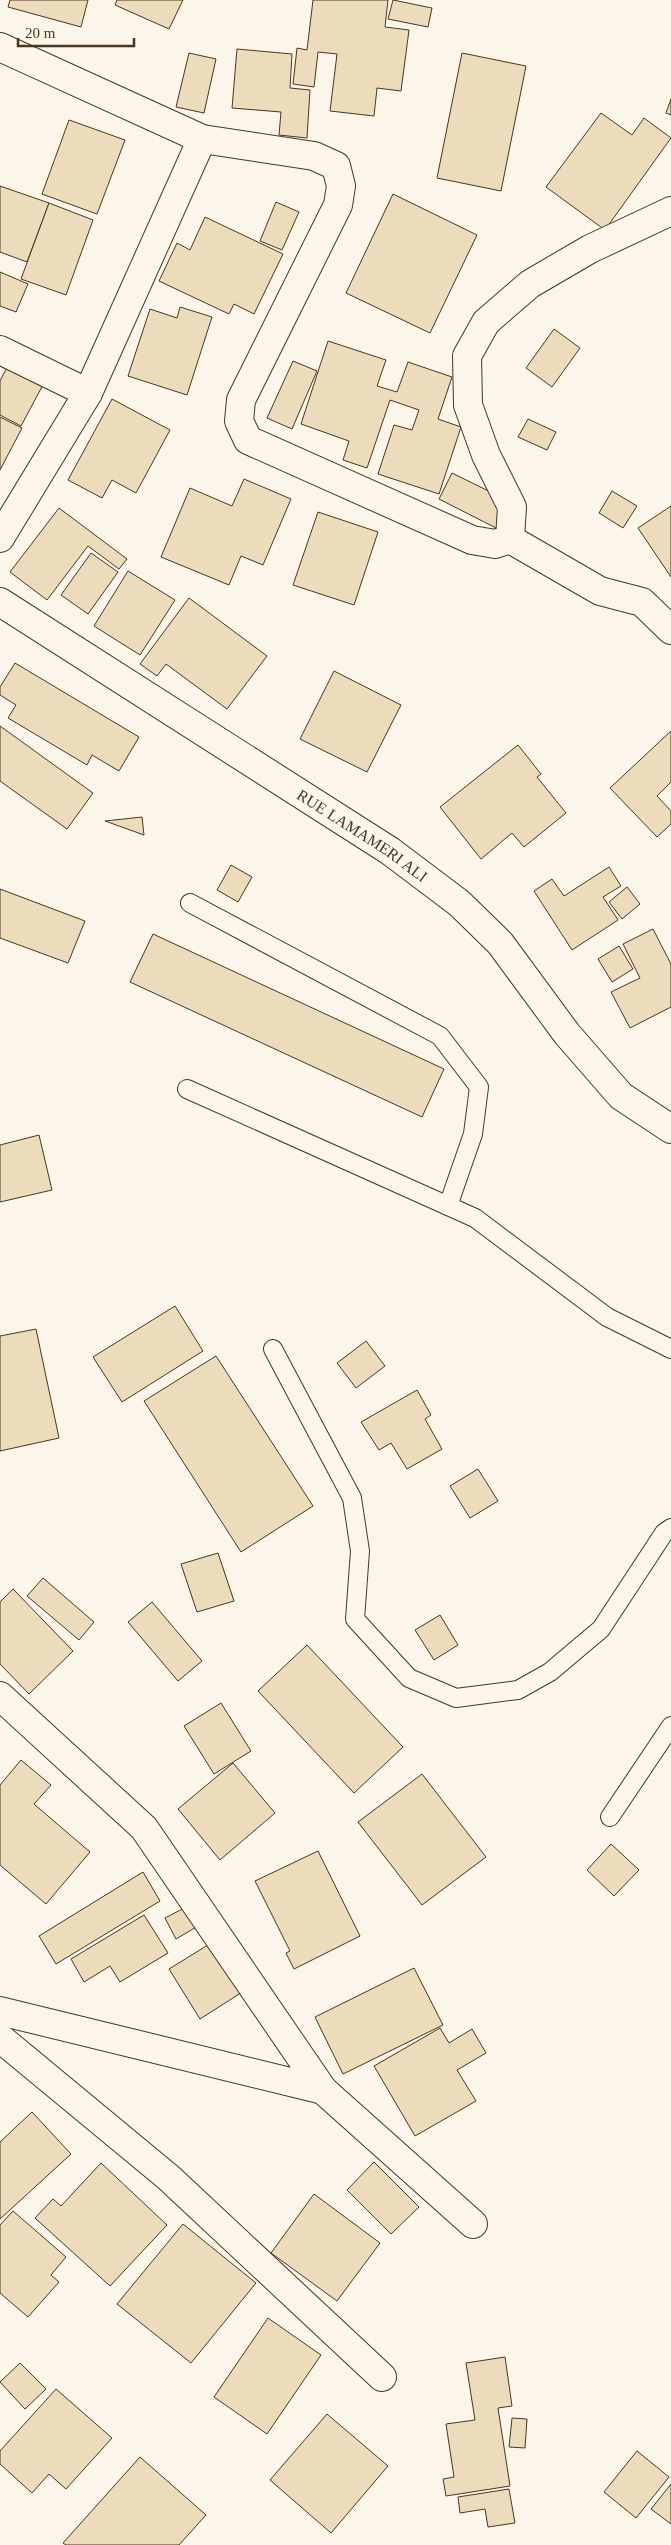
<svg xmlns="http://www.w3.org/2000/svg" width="671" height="2545" font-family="Georgia,serif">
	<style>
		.building { fill: #ecdcbc; stroke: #4a3520 }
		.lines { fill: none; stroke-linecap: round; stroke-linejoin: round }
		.service-casing { stroke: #4a3520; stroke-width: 20 }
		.minor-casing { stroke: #4a3520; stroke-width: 30 }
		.primary-casing { stroke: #4a3520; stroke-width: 30 }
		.service { stroke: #fbf6e9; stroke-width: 18 }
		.minor { stroke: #fbf6e9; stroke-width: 28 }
		.primary { stroke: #fbf6e9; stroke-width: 28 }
		.labels { text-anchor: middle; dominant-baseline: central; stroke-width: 4; stroke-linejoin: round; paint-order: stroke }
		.street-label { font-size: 16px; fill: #4a3520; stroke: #fbf6e9 }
	</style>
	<rect width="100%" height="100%" fill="#fbf6e9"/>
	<g class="building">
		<path d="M10,0H88L81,27L8,7Z"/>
		<path d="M117,0H183L169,29L115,5Z"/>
		<path d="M313,0H388L385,27L409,30L401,91L377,88L374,116L330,111L337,54L318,52L314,87L293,84L297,48L307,50Z"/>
		<path d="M393,0L432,8L428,27L388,19Z"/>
		<path d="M237,49L292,54L290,88L310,90L307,138L279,135L281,112L232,108Z"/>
		<path d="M189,53L216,59L204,113L176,107Z"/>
		<path d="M462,53L526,66L501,191L437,178Z"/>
		<path d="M671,99V115L666,113Z"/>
		<path d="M601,113L632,135L644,118L671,138L605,230L546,187Z"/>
		<path d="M69,120L125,140L97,214L42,194Z"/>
		<path d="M0,186L49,203L27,262L0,252Z"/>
		<path d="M393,194L477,235L430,333L346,293Z"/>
		<path d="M276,202L299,212L282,250L260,241Z"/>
		<path d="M49,203L93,220L66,295L21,279Z"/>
		<path d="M205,217L283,254L254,314L234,304L229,314L159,281L177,243L190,250Z"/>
		<path d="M0,272L28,284L16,312L0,306Z"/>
		<path d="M180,307L212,317L187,395L128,376L150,309L177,318Z"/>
		<path d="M554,329L580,348L552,387L526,368Z"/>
		<path d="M328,341L386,360L377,386L397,392L408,362L452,377L438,419L461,427L439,494L378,474L394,425L412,430L419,410L390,400L367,468L343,460L349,441L301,424Z"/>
		<path d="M293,361L317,371L292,429L267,418Z"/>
		<path d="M9,363L45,381L21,426L0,415V381Z"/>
		<path d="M112,399L170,430L136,493L112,480L102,498L68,480Z"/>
		<path d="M0,417L22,428L0,470Z"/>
		<path d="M528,419L556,432L547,450L518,437Z"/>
		<path d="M452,473L517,505L504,532L439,499Z"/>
		<path d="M244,479L291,499L263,565L241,556L229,585L161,557L190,488L232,506Z"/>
		<path d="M612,491L637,506L623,528L599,513Z"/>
		<path d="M671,506V577L638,528Z"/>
		<path d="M59,508L127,559L119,569L88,546L47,600L10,572Z"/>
		<path d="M318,512L378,532L354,605L293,585Z"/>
		<path d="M91,553L118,572L88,614L61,595Z"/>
		<path d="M128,571L175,600L140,655L94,626Z"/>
		<path d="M189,598L267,656L227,709L166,664L157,676L140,664Z"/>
		<path d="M15,663L139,737L119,771L92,755L87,765L8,718L16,705L0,695V687Z"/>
		<path d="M334,671L401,705L367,772L300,739Z"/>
		<path d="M0,726L93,793L67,829L0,781Z"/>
		<path d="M671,731V782L657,796L671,811V824L657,837L610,788Z"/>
		<path d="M518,745L541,774L537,777L566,813L524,847L512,833L481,859L440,807Z"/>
		<path d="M142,817L144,835L105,821Z"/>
		<path d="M231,865L252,877L238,902L217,890Z"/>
		<path d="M609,867L621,886L603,897L618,920L572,950L534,891L552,879L564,896Z"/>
		<path d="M627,887L640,904L622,919L609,902Z"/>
		<path d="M0,889L85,921L68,963L0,938Z"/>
		<path d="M653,929L671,964V1007L630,1028L611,992L640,978L623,944Z"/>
		<path d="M153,934L444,1069L422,1117L130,982Z"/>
		<path d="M619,946L633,969L612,982L598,959Z"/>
		<path d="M39,1135L52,1190L0,1202V1145Z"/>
		<path d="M175,1306L203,1351L122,1402L93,1357Z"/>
		<path d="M36,1329L59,1438L0,1451V1336Z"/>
		<path d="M366,1341L385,1366L356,1388L337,1363Z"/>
		<path d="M216,1356L313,1506L241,1552L144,1401Z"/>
		<path d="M417,1390L431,1415L425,1419L442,1449L407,1469L391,1443L379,1450L361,1422Z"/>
		<path d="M478,1469L498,1501L470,1518L450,1486Z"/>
		<path d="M218,1553L234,1601L197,1612L181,1564Z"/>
		<path d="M43,1578L94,1622L79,1640L27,1596Z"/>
		<path d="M13,1589L73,1651L29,1694L0,1664V1602Z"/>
		<path d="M152,1602L202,1661L178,1681L128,1622Z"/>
		<path d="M440,1615L458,1645L434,1660L415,1630Z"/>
		<path d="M307,1645L403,1747L354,1793L258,1691Z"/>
		<path d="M221,1703L251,1751L214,1774L184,1726Z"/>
		<path d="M21,1760L51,1785L34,1804L90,1852L46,1904L0,1865V1785Z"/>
		<path d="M233,1763L275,1813L220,1860L178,1809Z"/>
		<path d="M422,1774L486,1857L422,1905L358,1822Z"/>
		<path d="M611,1844L639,1870L614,1896L587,1870Z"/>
		<path d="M318,1851L360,1936L294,1969L286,1953L290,1951L255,1881Z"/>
		<path d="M143,1872L160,1901L56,1964L39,1936Z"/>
		<path d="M192,1904L203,1923L176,1939L165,1918Z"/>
		<path d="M144,1915L168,1953L120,1982L110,1966L84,1982L71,1959Z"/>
		<path d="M216,1940L247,1989L200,2019L169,1969Z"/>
		<path d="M414,1968L443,2025L343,2074L315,2017Z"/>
		<path d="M440,2028L449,2043L472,2029L486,2053L457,2070L476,2101L415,2136L374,2066Z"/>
		<path d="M32,2112L71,2154L0,2219V2142Z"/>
		<path d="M374,2162L419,2207L391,2234L347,2190Z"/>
		<path d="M101,2163L167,2225L110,2286L35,2218L53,2199L61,2206Z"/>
		<path d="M314,2194L380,2243L337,2301L271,2253Z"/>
		<path d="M13,2211L66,2257L51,2275L59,2282L28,2317L0,2293V2225Z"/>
		<path d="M183,2224L256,2283L191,2363L117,2304Z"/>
		<path d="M268,2318L321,2355L267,2434L214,2397Z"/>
		<path d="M505,2357L512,2406L498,2408L510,2486L446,2496L443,2479L454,2477L446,2424L475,2420L466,2363Z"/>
		<path d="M20,2363L46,2389L25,2409L0,2382Z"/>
		<path d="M56,2389L112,2438L66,2489L49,2474L32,2493L0,2464V2451Z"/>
		<path d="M327,2414L388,2466L331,2533L270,2480Z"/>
		<path d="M512,2418L527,2419L525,2448L509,2447Z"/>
		<path d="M637,2451L669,2477L636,2518L604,2492Z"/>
		<path d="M140,2457L206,2515L179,2545H66L63,2543Z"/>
		<path d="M671,2484V2524L651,2509Z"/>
		<path d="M509,2489L515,2523L488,2527L485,2509L460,2513L458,2497Z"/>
	</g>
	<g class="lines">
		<g class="service-casing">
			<g id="service">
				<path d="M190,903L440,1036L479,1087L473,1134L448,1206"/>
				<path d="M187,1089L475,1218L607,1317L671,1349"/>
				<path d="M273,1349L352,1498L360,1551L355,1619L409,1678L456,1698L518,1690L550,1672L601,1629L664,1533L671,1528"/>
				<path d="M610,1817L671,1726"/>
			</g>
		</g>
		<g class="minor-casing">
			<g id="minor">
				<path d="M0,47L202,139L88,393L0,538"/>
				<path d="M202,139L314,156L336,166L341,186L338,205L241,400L239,421L248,440L472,540L495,544L510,539L512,507L486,455L468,405L467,356L486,322L530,284L590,249L671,211"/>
				<path d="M0,350L88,393"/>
				<path d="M510,539L600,591L642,602L671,630"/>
				<path d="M0,1696L144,1828L323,2090L0,2011"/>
				<path d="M0,2038L168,2177L382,2377"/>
				<path d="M323,2090L473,2224"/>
			</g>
		</g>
		<g class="primary-casing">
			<g id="primary">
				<path id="s1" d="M0,602L390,851L459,903L500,943L567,1034L621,1096L671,1129"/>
			</g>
		</g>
		<use href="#service" class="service"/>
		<use href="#minor" class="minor"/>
		<use href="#primary" class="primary"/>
	</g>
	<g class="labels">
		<g class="street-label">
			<text stroke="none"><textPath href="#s1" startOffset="431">RUE LAMAMERI ALI</textPath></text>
		</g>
	</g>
	<path d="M18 38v8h116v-8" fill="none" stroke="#4a3520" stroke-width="2.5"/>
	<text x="25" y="38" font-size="15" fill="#4a3520" stroke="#fbf6e9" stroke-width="4" paint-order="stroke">20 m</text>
</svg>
